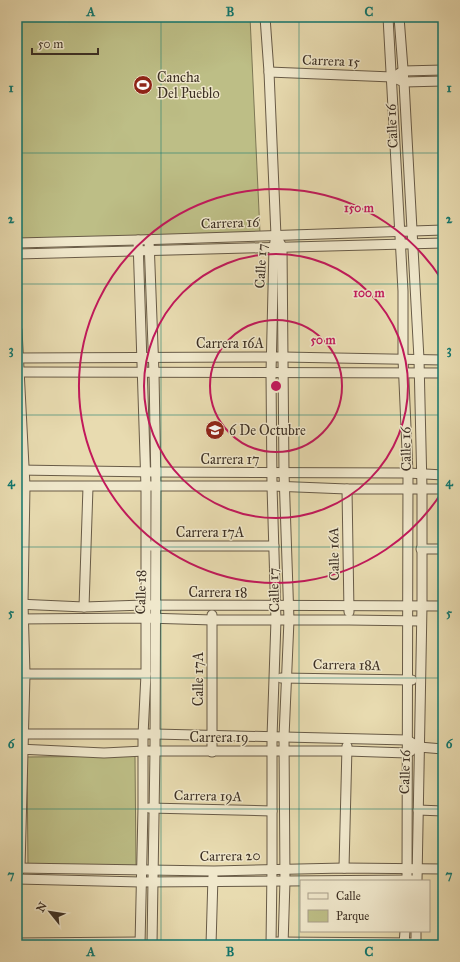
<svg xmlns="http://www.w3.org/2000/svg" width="460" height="962" font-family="'IM FELL Great Primer',serif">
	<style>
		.green { fill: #bdbe86; stroke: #7d7755 }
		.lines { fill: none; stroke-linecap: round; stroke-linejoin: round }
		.minor-casing { stroke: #685b47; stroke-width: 11 }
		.minor { stroke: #f0e8cc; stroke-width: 9 }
		.grid { fill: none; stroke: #0f766e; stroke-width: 1; stroke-opacity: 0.55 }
		.ring { fill: none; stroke: #c2185b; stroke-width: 2 }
		.labels { text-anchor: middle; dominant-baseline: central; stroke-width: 3; stroke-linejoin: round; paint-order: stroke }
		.street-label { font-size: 14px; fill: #3d3024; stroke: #f0e8cc }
		.poi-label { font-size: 14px; fill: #3d3024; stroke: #f0e8cc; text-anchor: start }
		.centre { fill: #c2185b; stroke: #f0e8cc; stroke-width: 2 }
		.ring-label { font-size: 12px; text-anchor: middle; font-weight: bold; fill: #c2185b; stroke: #f0e8cc; stroke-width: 3; stroke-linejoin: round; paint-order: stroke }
		.neatline { fill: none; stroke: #0f766e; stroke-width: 1.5 }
		.grid-label { font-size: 13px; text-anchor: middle; font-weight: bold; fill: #0f766e }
	</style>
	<rect width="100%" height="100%" fill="#e8dbb0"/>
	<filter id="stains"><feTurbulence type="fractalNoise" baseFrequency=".005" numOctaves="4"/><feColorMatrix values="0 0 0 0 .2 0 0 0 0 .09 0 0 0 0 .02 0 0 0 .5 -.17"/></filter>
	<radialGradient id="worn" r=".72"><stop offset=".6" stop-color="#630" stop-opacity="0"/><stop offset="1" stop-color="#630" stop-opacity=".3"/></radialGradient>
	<g class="green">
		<path d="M17,17H250L260,233L17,240Z"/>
		<path d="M135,756L136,866L28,867L27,757Z"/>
	</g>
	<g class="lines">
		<g class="minor-casing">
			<g id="minor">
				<path d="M265,17L269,72L276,236L274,247L271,373L272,486L276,620L272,737V869L271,945"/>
				<path d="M388,17L403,291V359L408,473L407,881"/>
				<path d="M399,17L404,82L419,359L422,489V605L417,881"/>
				<path d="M269,72L392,77L404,82L443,81"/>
				<path d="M398,74L403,71L443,70"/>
				<path d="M276,236L282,247L284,473L289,620L284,737L285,881L283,945"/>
				<path d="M138,240L146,487V674L143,735V808L140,945"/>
				<path d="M149,240L154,373L156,486L155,751L152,945"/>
				<path d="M17,243L138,240L443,230"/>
				<path d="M17,254L443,243"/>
				<path d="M17,330L25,486L23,604L25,674L20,868L17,876"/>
				<path d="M17,358L283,357L443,360"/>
				<path d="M17,372L443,373"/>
				<path d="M17,470L155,472L408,473L443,475"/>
				<path d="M17,486H272L347,489H443"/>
				<path d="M347,489L349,612"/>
				<path d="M151,546H274"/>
				<path d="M421,549H443"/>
				<path d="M17,604L84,607L145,605L443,606"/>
				<path d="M84,607L88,487"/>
				<path d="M17,619L146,618L213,620H349L421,621"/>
				<path d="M17,674H146"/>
				<path d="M281,678L412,680"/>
				<path d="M18,734H155L407,740L419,747L443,749"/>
				<path d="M18,749L104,753L144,751H347L407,753L411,751"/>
				<path d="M212,752V615"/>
				<path d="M149,808L272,811"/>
				<path d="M418,810L443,811"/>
				<path d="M17,868L214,871L344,868L443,869"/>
				<path d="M344,868L347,746"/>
				<path d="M17,879L141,882L412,880"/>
				<path d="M277,942L416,943"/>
				<path d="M17,943L140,942"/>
				<path d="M211,945L213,876"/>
				<path d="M404,945L405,931"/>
				<path d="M416,945V931"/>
			</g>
		</g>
		<use href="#minor" class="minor"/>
	</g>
	<path class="grid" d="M161,17V945M299,17V945M17,153H443M17,284H443M17,415H443M17,547H443M17,678H443M17,809H443"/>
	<g class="ring">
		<circle cx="276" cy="386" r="66"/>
		<circle cx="276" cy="386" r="132"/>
		<path d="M442 492A197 197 0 1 1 442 280"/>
	</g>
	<defs>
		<g id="stadium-disc" transform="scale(1)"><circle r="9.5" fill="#8f2418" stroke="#f0e8cc"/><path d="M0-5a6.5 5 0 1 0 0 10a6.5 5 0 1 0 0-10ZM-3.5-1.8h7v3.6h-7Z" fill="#fff"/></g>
		<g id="school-disc" transform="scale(1)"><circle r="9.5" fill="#8f2418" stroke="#f0e8cc"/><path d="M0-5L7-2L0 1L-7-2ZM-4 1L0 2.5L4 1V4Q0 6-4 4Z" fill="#fff"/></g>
	</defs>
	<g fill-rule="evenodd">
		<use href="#stadium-disc" x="143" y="85"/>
		<use href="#school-disc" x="215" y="430"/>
	</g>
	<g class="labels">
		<g class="street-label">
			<text transform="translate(331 61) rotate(2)">Carrera 15</text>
			<text transform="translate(392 126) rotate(-93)">Calle 16</text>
			<text transform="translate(230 223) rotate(-2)">Carrera 16</text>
			<text transform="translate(261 266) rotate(-87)">Calle 17</text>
			<text x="230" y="343">Carrera 16A</text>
			<text transform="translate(406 449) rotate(-91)">Calle 16</text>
			<text x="230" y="459">Carrera 17</text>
			<text x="210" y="532">Carrera 17A</text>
			<text transform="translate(334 554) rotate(-91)">Calle 16A</text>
			<text transform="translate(274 590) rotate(-92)">Calle 17</text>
			<text transform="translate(141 592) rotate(-89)">Calle 18</text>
			<text x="218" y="592">Carrera 18</text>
			<text transform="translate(347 665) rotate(1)">Carrera 18A</text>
			<text transform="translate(198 679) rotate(-90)">Calle 17A</text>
			<text x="219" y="737">Carrera 19</text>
			<text transform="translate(405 772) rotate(-89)">Calle 16</text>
			<text transform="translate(208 796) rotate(1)">Carrera 19A</text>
			<text transform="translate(230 856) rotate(-1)">Carrera 20</text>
		</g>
		<g class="poi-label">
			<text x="157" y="77">Cancha<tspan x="157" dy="16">Del Pueblo</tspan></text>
			<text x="229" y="430">6 De Octubre</text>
		</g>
	</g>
	<circle cx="276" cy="386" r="6" class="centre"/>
	<g class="ring-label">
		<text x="359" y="212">150 m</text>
		<text x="369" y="297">100 m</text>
		<text x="323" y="344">50 m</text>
	</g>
	<rect width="460" height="962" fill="none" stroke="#e8dbb0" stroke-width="44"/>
	<rect x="300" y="880" width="130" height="52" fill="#f0e8cc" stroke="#a89e89"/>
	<rect x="308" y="893" width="20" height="6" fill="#f0e8cc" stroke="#a89e89"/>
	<text x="336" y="900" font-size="12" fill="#3d3024">Calle</text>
	<rect x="308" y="910" width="20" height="12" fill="#bdbe86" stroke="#a89e89"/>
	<text x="336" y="920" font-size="12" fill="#3d3024">Parque</text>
	<g transform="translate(50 912) rotate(300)" stroke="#f0e8cc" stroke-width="3" paint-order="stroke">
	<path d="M0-3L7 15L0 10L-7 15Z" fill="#3d3024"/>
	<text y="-6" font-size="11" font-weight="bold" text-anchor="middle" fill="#3d3024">N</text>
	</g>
	<path d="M32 48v6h66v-6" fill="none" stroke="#3d3024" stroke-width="2"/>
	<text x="38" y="48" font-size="12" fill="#3d3024" stroke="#f0e8cc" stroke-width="3" paint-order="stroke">50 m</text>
	<rect x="22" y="22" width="416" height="918" class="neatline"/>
	<g class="grid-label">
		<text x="91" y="16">A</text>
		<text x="230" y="16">B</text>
		<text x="369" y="16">C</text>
		<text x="11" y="92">1</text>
		<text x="449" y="92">1</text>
		<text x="11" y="223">2</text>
		<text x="449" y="223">2</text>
		<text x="11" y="354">3</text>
		<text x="449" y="354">3</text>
		<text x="11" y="486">4</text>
		<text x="449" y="486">4</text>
		<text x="11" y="617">5</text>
		<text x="449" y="617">5</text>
		<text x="11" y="748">6</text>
		<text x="449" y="748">6</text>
		<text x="11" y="879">7</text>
		<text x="449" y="879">7</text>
		<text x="91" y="956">A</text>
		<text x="230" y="956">B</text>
		<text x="369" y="956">C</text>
	</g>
	<rect width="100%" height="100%" filter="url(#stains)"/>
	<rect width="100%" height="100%" fill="url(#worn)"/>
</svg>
